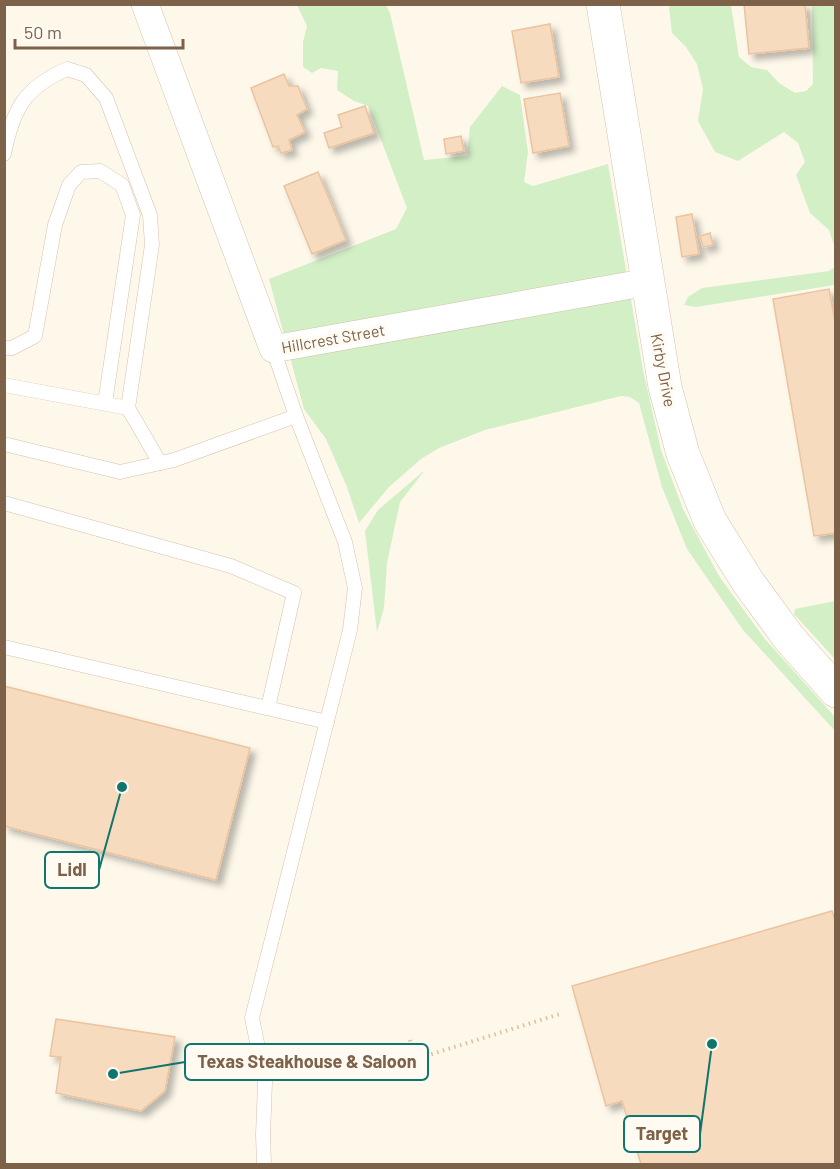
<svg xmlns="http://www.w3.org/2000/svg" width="840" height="1169" font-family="Barlow,sans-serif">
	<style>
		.green { fill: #d3efc6 }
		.building { fill: #f7dbbf; stroke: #ebc39e; stroke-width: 1.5; filter: url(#shadow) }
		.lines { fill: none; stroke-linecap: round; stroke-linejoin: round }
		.service-casing { stroke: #d3c2ae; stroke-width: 15 }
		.minor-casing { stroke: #d3c2ae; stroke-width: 28 }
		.tertiary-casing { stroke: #d3c2ae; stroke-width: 34 }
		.path { stroke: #ddbea1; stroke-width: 4; stroke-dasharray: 1.5 4.5; stroke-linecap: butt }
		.service { stroke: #fff; stroke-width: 14 }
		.minor { stroke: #fff; stroke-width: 27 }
		.tertiary { stroke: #fff; stroke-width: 33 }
		.labels { text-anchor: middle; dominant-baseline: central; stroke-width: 6; stroke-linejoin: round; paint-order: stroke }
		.street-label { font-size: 16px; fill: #7d6149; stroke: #fffbf3 }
		.leader { fill: none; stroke: #0f766e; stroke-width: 2 }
		.callout-dot { fill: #0f766e; stroke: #fffbf3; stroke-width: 2 }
		.callout { fill: #fffbf3; stroke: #0f766e; stroke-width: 2 }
		.callout-label { font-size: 18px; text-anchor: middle; font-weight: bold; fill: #7d6149 }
	</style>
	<defs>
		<filter id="shadow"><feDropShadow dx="5.5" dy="5.5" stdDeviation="3" flood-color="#0004"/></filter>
	</defs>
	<rect width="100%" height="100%" fill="#fef8ea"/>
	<g class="green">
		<path d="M297,5H386L390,13L424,160L467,156L470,127L502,86L520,95L528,152L524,182L533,186L608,164L643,370L661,450L683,509L719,576L765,639L835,717V731L743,630L687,549L662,487L639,403L630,397L621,396L485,430L439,448L421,459L389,487L359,523L347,487L326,439L304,409L269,279L396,229L407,208L368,106L354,101L337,90L338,71L321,68L312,73L303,67V42L307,26Z"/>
		<path d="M670,5H731L739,57L751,67L767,70L779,83L795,93L806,91L813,84L812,5H835V249L829,230L810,213L796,175L805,162L798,143L784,132L738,161L715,152L698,121L703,89L697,64L686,47L672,33L669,8Z"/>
		<path d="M835,267V285L696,307L684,305L688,297L702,288L829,271Z"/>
		<path d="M425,470L400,502L387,563L384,608L377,632L365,531L378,510Z"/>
		<path d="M835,601H836L835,659L794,614L795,609Z"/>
	</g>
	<g class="building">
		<path d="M744,4H805L809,48L749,54Z"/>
		<path d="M550,24L559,77L521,83L512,31Z"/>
		<path d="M284,74L289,86H298L307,109L297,115L305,132L289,140L292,150L281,153L278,146L273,147L251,88Z"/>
		<path d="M560,93L569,146L533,153L524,99Z"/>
		<path d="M365,106L374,133L329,148L324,133L342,127L338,115Z"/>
		<path d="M461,136L464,151L446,154L444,139Z"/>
		<path d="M318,172L346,240L312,254L284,186Z"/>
		<path d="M692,214L699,254L682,257L676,217Z"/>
		<path d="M710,233L713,245L703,247L700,236Z"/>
		<path d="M829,289L836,327V533L814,536L773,299Z"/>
		<path d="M4,686L250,748L216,880L4,826Z"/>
		<path d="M832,911L836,923V1164H641L622,1101L606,1106L572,986Z"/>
		<path d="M56,1019L175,1037L165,1091L141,1111L56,1093L61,1057L50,1056Z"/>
	</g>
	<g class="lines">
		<g class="service-casing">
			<g id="service">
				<path d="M4,154C13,109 24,88 67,69L86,75L106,98L150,215L152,245L128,408"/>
				<path d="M4,348H12L35,336L55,225L69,185L81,172L100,171L122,185L133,215L105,403"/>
				<path d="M4,385L128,408L160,463"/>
				<path d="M4,444L120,472L174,460L296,416"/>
				<path d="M4,503L231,566L294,593L268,708"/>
				<path d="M4,647L327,722"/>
				<path d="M264,1164L263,1135L265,1082L252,1018L350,630L355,588L345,542L296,416L273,349"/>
			</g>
		</g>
		<g class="minor-casing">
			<path id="minor" d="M145,4L273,349L648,282"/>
		</g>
		<g class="tertiary-casing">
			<path id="tertiary" d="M603,4L665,387L683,454L710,521L748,582L789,638L836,691"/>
		</g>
		<path class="path" d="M410,1040L416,1059L563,1013"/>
		<use href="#service" class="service"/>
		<use href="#minor" class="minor"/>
		<use href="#tertiary" class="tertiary"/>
	</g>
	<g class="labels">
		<g class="street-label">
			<text transform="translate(333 338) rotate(-10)">Hillcrest Street</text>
			<text transform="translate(664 370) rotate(79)">Kirby Drive</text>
		</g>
	</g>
	<path class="leader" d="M122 787L99 870M113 1074L185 1062M712 1044L700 1134"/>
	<g class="callout-dot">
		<circle cx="122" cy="787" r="6"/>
		<circle cx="113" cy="1074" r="6"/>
		<circle cx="712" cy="1044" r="6"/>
	</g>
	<g class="callout">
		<rect x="45" y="852" width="54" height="36" rx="6"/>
		<rect x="185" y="1044" width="243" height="36" rx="6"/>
		<rect x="624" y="1116" width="76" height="36" rx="6"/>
	</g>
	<g class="callout-label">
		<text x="72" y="876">Lidl</text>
		<text x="307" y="1068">Texas Steakhouse &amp; Saloon</text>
		<text x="662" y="1140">Target</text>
	</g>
	<rect width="840" height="1169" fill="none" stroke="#7d6149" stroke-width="12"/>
	<path d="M15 39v9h168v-9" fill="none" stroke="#7d6149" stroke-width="3"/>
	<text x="24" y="39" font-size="18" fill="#7d6149" stroke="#fffbf3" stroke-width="4.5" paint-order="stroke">50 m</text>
</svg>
